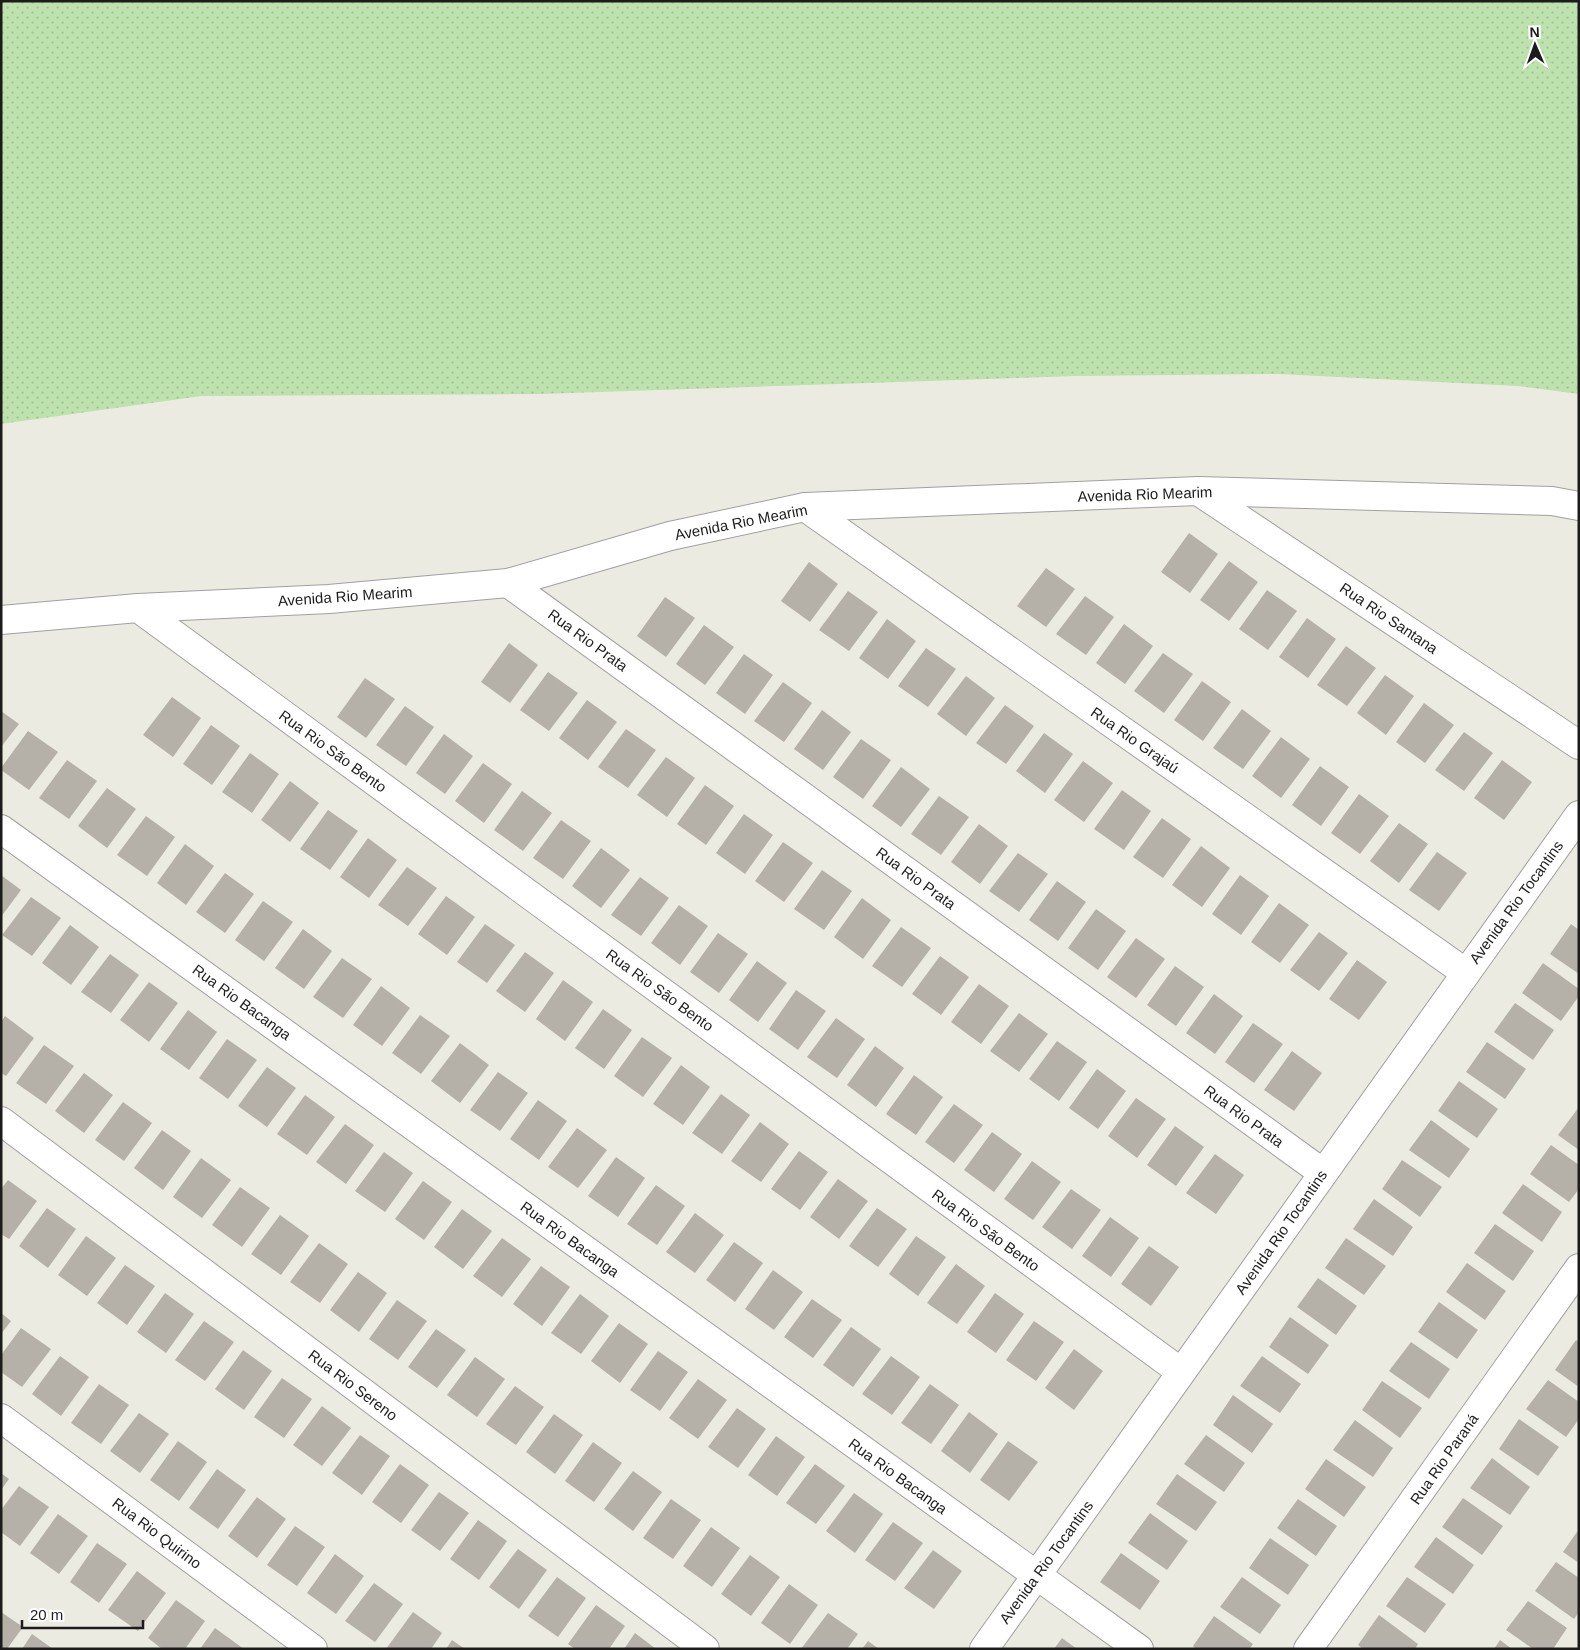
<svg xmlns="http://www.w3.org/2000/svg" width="1580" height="1650" font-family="Helvetica,sans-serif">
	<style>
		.grass { fill: url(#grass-dots) }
		.building { fill: #b5b1a9 }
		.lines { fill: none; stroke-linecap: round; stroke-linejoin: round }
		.minor-casing { stroke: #a0a0a0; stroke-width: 30 }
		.tertiary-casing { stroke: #a0a0a0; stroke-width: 30 }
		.minor { stroke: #fff; stroke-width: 28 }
		.tertiary { stroke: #fff; stroke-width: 28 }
		.labels { text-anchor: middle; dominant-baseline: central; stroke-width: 4; stroke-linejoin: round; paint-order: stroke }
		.street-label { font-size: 15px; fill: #1c1c1c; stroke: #fff }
	</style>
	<defs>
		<pattern id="grass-dots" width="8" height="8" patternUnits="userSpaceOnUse" patternTransform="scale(1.25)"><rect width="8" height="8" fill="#bde2ad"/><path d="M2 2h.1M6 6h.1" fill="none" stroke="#a2c194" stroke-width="1.8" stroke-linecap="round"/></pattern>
	</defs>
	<rect width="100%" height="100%" fill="#ecebe2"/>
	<path class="grass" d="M1,1H1579V394L1518,386L1279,374L1075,376L539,394L201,396L1,424Z"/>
	<g class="building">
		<path d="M1189,533L1218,554L1190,593L1161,572Z"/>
		<path d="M1229,561L1258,582L1229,621L1200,600Z"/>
		<path d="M809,562L838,584L810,622L781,601Z"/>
		<path d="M1046,568L1075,589L1046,627L1017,606Z"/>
		<path d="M1267,590L1297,611L1268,650L1239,629Z"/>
		<path d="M848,591L878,612L849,651L819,630Z"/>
		<path d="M1085,596L1114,617L1086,655L1056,634Z"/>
		<path d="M665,597L695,618L666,657L637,636Z"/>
		<path d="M1307,618L1336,639L1308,678L1279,657Z"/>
		<path d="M887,619L916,641L888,679L859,658Z"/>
		<path d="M1124,624L1153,646L1125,684L1096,663Z"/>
		<path d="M704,625L734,647L705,685L676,664Z"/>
		<path d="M509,643L538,665L510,703L481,682Z"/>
		<path d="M1346,646L1376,668L1347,706L1317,685Z"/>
		<path d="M926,648L956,669L928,707L898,686Z"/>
		<path d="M1163,653L1193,674L1164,713L1134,691Z"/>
		<path d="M744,654L773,675L745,714L716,693Z"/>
		<path d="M548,672L578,693L549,731L520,710Z"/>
		<path d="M1385,675L1414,696L1386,735L1357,713Z"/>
		<path d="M966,676L995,698L966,736L937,714Z"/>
		<path d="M365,678L395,699L366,738L337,717Z"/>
		<path d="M1202,681L1231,702L1203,741L1174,720Z"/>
		<path d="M783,682L812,703L784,742L754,721Z"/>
		<path d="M172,697L201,718L173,757L143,735Z"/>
		<path d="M587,700L617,722L588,760L559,738Z"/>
		<path d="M1424,703L1454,725L1425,763L1396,742Z"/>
		<path d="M1005,705L1034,726L1006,764L976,743Z"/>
		<path d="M405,706L434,727L406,766L376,745Z"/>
		<path d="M1242,709L1271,731L1243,769L1213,748Z"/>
		<path d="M822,710L851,732L823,770L794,749Z"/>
		<path d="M1,711L19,724L1,747Z"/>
		<path d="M211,725L240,746L212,785L183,764Z"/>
		<path d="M626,729L656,750L628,788L598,767Z"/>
		<path d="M28,731L58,752L29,790L1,770V768Z"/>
		<path d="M1464,732L1493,753L1464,791L1435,770Z"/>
		<path d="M1044,733L1073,754L1045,793L1016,771Z"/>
		<path d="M444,734L473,756L445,794L416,773Z"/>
		<path d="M1281,737L1310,759L1281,798L1252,776Z"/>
		<path d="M861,739L891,760L863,799L833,777Z"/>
		<path d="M250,753L279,774L252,813L222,792Z"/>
		<path d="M666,757L695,778L667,817L637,795Z"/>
		<path d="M67,760L97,781L69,819L39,798Z"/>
		<path d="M1502,760L1532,782L1504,820L1474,798Z"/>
		<path d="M1083,761L1113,783L1084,822L1054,800Z"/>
		<path d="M483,763L512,784L484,823L455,801Z"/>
		<path d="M1320,766L1349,787L1321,826L1292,805Z"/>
		<path d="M901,767L930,789L901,827L872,806Z"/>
		<path d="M290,781L319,803L290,842L261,820Z"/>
		<path d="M705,785L734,806L706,845L677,824Z"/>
		<path d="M107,788L136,809L107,848L78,826Z"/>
		<path d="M1122,790L1151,811L1124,850L1094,829Z"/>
		<path d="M522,791L552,813L523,851L494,830Z"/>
		<path d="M1359,794L1389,816L1360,854L1331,833Z"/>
		<path d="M939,796L969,817L941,855L911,834Z"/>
		<path d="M328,810L358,831L330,870L300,849Z"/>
		<path d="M744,814L773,835L745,874L716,853Z"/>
		<path d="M146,816L175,837L147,876L117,855Z"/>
		<path d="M1162,818L1191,839L1163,878L1133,857Z"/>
		<path d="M561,820L591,841L563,879L533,858Z"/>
		<path d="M1399,823L1428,844L1399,883L1370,861Z"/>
		<path d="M979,824L1008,846L980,884L951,862Z"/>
		<path d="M368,838L397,860L369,898L340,877Z"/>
		<path d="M783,842L813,863L784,902L755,881Z"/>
		<path d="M185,844L214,866L186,905L157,883Z"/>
		<path d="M1201,846L1230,868L1202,907L1172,885Z"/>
		<path d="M601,848L630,870L601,908L572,886Z"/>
		<path d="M1437,852L1467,873L1439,911L1409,890Z"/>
		<path d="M1018,853L1048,874L1019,912L989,891Z"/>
		<path d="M407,867L437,888L408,926L378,905Z"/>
		<path d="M822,870L852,891L824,930L794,909Z"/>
		<path d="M225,873L254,894L225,933L196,912Z"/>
		<path d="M1,875L21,890L1,917Z"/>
		<path d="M1240,875L1269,896L1241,935L1212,914Z"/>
		<path d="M640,877L669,898L641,936L611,915Z"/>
		<path d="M1057,881L1086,902L1058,941L1029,920Z"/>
		<path d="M446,896L475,917L447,955L418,934Z"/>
		<path d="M31,897L61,918L32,956L2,935Z"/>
		<path d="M862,898L891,920L863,959L834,937Z"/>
		<path d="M263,901L293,922L264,961L235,940Z"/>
		<path d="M1279,903L1309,925L1280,963L1251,942Z"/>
		<path d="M679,905L708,926L680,965L651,943Z"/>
		<path d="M1096,909L1126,931L1098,970L1068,948Z"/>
		<path d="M485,924L515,945L487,983L457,962Z"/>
		<path d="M1571,924L1579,930V974L1550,954Z"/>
		<path d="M70,925L99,947L71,985L42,963Z"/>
		<path d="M901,927L931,948L902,987L872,966Z"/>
		<path d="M303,929L332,951L304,989L275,968Z"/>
		<path d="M1319,932L1348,953L1319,991L1290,970Z"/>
		<path d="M718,933L748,954L719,993L690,972Z"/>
		<path d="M1136,938L1165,959L1136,998L1107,977Z"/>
		<path d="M525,952L554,973L525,1012L496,991Z"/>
		<path d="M110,954L139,975L111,1013L81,992Z"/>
		<path d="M940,956L969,977L941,1015L912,994Z"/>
		<path d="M342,958L372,979L343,1018L313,997Z"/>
		<path d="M1357,960L1387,982L1359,1020L1329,999Z"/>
		<path d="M757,961L787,983L758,1022L729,1000Z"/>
		<path d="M1543,963L1579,989V996L1561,1021L1522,993Z"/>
		<path d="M1175,966L1204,987L1176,1026L1147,1005Z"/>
		<path d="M563,980L593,1002L565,1041L536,1019Z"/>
		<path d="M149,982L178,1003L149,1042L120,1020Z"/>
		<path d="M979,984L1009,1006L981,1044L951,1022Z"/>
		<path d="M381,986L410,1008L382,1046L353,1025Z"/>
		<path d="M796,990L826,1011L798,1050L769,1029Z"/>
		<path d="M1214,994L1243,1016L1215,1054L1186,1033Z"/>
		<path d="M1515,1003L1554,1030L1533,1060L1494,1032Z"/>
		<path d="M603,1009L632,1030L604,1069L575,1048Z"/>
		<path d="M188,1010L217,1032L189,1070L160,1049Z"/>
		<path d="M1019,1013L1048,1034L1019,1072L990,1051Z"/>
		<path d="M420,1015L450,1036L421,1074L392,1053Z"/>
		<path d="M5,1016L34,1038L6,1076L1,1073V1022Z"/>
		<path d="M836,1018L865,1039L837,1078L807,1057Z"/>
		<path d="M1253,1023L1283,1044L1254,1083L1225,1062Z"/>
		<path d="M642,1037L672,1058L643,1097L614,1076Z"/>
		<path d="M227,1039L257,1060L228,1099L199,1078Z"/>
		<path d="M1057,1041L1087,1062L1059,1101L1029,1079Z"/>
		<path d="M1487,1042L1526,1069L1505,1099L1466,1072Z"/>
		<path d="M460,1043L489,1065L460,1103L431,1081Z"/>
		<path d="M44,1045L74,1066L46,1104L16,1083Z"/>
		<path d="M875,1046L904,1068L876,1107L847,1085Z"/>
		<path d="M1292,1051L1322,1073L1294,1111L1264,1090Z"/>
		<path d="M681,1065L710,1087L683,1125L653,1104Z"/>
		<path d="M267,1067L296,1088L267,1127L238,1106Z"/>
		<path d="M1097,1069L1126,1091L1098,1129L1069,1108Z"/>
		<path d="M498,1072L528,1093L500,1131L470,1110Z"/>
		<path d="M84,1073L113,1095L84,1133L55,1111Z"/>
		<path d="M914,1075L943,1097L916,1135L886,1114Z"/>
		<path d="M1459,1081L1498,1109L1477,1138L1438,1111Z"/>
		<path d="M721,1094L750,1115L722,1154L692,1133Z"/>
		<path d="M305,1095L335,1117L307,1155L277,1134Z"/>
		<path d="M1136,1098L1166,1119L1137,1158L1108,1136Z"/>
		<path d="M538,1100L567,1121L539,1160L510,1139Z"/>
		<path d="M123,1102L152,1123L124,1161L95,1140Z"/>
		<path d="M954,1104L983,1125L954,1163L925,1142Z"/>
		<path d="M1579,1107V1150L1558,1135Z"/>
		<path d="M1431,1120L1470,1149L1449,1178L1409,1150Z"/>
		<path d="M760,1122L789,1144L761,1182L731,1161Z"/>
		<path d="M345,1124L374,1145L346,1184L316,1162Z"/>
		<path d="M1175,1126L1204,1147L1176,1186L1147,1165Z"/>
		<path d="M577,1128L607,1150L578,1188L548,1167Z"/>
		<path d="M162,1130L191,1151L163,1190L134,1168Z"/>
		<path d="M992,1132L1022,1154L994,1192L964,1170Z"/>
		<path d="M1551,1145L1579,1165V1189L1569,1202L1530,1174Z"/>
		<path d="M799,1151L828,1172L800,1210L771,1189Z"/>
		<path d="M384,1152L413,1173L385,1212L355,1191Z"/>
		<path d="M1215,1154L1244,1175L1216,1214L1186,1193Z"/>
		<path d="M616,1157L645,1178L618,1217L588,1196Z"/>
		<path d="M201,1158L231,1180L202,1218L173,1197Z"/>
		<path d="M1402,1160L1442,1187L1420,1217L1382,1189Z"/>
		<path d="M1032,1161L1061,1182L1033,1220L1004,1199Z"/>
		<path d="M838,1179L868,1201L839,1239L810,1217Z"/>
		<path d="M8,1180L37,1201L9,1239L1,1234V1189Z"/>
		<path d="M423,1181L452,1202L424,1240L395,1219Z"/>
		<path d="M1523,1184L1562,1212L1542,1242L1502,1213Z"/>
		<path d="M656,1185L685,1206L657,1245L627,1224Z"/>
		<path d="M240,1187L270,1208L242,1247L212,1225Z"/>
		<path d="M1071,1189L1101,1210L1072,1249L1042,1227Z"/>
		<path d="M1374,1199L1413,1227L1393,1256L1353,1229Z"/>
		<path d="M47,1208L76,1229L48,1268L19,1246Z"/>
		<path d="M877,1208L907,1229L878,1267L849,1246Z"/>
		<path d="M462,1209L492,1231L463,1269L434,1247Z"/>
		<path d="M695,1213L724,1235L695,1273L666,1252Z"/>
		<path d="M280,1215L309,1236L281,1275L251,1254Z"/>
		<path d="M1110,1217L1139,1238L1111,1277L1082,1256Z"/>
		<path d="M1495,1224L1534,1251L1513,1281L1474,1253Z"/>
		<path d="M86,1236L116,1258L87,1296L58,1275Z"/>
		<path d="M916,1236L946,1257L918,1296L889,1274Z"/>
		<path d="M502,1238L531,1259L502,1297L473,1276Z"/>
		<path d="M1346,1238L1386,1266L1364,1295L1325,1268Z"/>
		<path d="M734,1242L763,1263L735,1302L706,1280Z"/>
		<path d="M319,1243L348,1264L320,1303L290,1282Z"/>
		<path d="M1149,1246L1179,1267L1151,1306L1121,1284Z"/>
		<path d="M1467,1263L1506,1291L1485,1320L1446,1292Z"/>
		<path d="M956,1264L985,1286L957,1324L927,1303Z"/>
		<path d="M125,1265L155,1286L127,1325L97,1303Z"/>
		<path d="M541,1266L570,1287L542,1326L513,1304Z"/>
		<path d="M773,1270L803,1292L774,1330L745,1309Z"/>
		<path d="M358,1272L387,1293L359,1332L330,1310Z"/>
		<path d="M1318,1278L1357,1306L1336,1335L1297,1307Z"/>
		<path d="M165,1293L194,1314L166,1353L137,1332Z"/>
		<path d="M995,1293L1024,1314L996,1353L967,1332Z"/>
		<path d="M580,1294L609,1316L581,1354L551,1333Z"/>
		<path d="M812,1299L842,1320L813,1358L784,1337Z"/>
		<path d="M397,1300L427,1321L398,1360L369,1339Z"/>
		<path d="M1439,1302L1478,1330L1457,1359L1418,1332Z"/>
		<path d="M1,1313L11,1321L1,1334Z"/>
		<path d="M1290,1317L1329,1345L1308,1374L1269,1347Z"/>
		<path d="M204,1321L234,1342L205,1381L175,1360Z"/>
		<path d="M1034,1321L1064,1342L1036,1381L1006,1360Z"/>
		<path d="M619,1323L648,1344L620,1383L591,1361Z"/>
		<path d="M851,1327L881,1349L853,1387L823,1365Z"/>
		<path d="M21,1328L51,1349L22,1387L1,1372V1355Z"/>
		<path d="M436,1329L466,1350L437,1388L408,1367Z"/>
		<path d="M1576,1340L1579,1342V1387L1555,1370Z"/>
		<path d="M1411,1342L1450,1369L1429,1399L1389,1371Z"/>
		<path d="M1074,1349L1103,1371L1074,1410L1045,1388Z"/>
		<path d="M243,1350L272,1371L244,1410L215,1389Z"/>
		<path d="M658,1351L688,1372L660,1411L630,1390Z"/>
		<path d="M60,1356L89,1377L61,1416L32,1394Z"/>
		<path d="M891,1356L920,1377L892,1415L862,1394Z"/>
		<path d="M1262,1356L1301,1384L1280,1413L1240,1386Z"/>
		<path d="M475,1357L505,1379L477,1417L447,1395Z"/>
		<path d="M282,1378L312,1399L284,1438L254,1417Z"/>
		<path d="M698,1379L727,1400L698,1439L669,1418Z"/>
		<path d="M1548,1380L1579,1402V1419L1566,1437L1526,1409Z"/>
		<path d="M1382,1381L1422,1408L1400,1438L1362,1410Z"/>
		<path d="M99,1384L129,1405L101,1444L71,1423Z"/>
		<path d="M930,1384L959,1405L931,1444L901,1423Z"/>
		<path d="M515,1386L544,1407L516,1445L486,1424Z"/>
		<path d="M1233,1395L1273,1424L1252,1453L1213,1425Z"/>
		<path d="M322,1406L351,1428L322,1466L293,1445Z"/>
		<path d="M737,1408L766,1429L738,1468L708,1447Z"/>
		<path d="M969,1412L998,1434L970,1473L941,1451Z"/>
		<path d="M139,1413L169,1434L140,1473L110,1451Z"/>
		<path d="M554,1414L583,1435L555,1474L526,1452Z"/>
		<path d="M1519,1419L1559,1447L1538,1476L1499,1449Z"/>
		<path d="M1355,1420L1393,1448L1373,1477L1333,1450Z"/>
		<path d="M360,1435L390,1456L362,1495L332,1473Z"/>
		<path d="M1206,1435L1245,1463L1224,1492L1184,1464Z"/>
		<path d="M776,1436L805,1457L777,1496L748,1475Z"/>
		<path d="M178,1441L207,1462L179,1501L150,1480Z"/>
		<path d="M1008,1441L1038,1462L1009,1501L980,1480Z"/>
		<path d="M593,1442L622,1463L594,1502L565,1481Z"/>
		<path d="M1492,1458L1530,1487L1510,1515L1470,1488Z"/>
		<path d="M1326,1459L1366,1487L1344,1517L1305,1489Z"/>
		<path d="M400,1464L429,1485L401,1523L372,1502Z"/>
		<path d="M815,1464L845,1486L816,1524L786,1503Z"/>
		<path d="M217,1469L246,1490L218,1529L189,1508Z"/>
		<path d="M633,1471L662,1492L633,1531L604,1509Z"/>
		<path d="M1,1473L9,1479L1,1490Z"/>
		<path d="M1177,1474L1217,1502L1196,1531L1156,1504Z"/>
		<path d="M19,1486L49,1507L20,1546L1,1532V1510Z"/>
		<path d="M439,1492L469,1513L440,1551L411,1530Z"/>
		<path d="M854,1493L883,1514L855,1553L826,1531Z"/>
		<path d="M257,1497L286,1519L257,1558L228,1536Z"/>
		<path d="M1463,1498L1503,1526L1482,1555L1442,1527Z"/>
		<path d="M671,1499L701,1520L673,1559L643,1538Z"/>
		<path d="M1298,1499L1337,1526L1316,1556L1277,1528Z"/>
		<path d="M1150,1513L1188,1541L1167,1570L1128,1543Z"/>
		<path d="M58,1514L88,1536L59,1574L30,1553Z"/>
		<path d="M478,1520L507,1541L479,1580L450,1559Z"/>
		<path d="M893,1522L923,1543L895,1581L865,1560Z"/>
		<path d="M295,1526L325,1547L297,1586L267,1565Z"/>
		<path d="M711,1527L740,1548L712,1587L683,1566Z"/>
		<path d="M1579,1529V1563L1563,1552Z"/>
		<path d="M1436,1537L1474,1565L1453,1594L1414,1567Z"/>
		<path d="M1270,1538L1309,1565L1288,1595L1249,1568Z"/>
		<path d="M97,1543L127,1564L99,1603L70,1582Z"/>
		<path d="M518,1549L547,1570L519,1609L489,1587Z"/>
		<path d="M933,1550L962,1571L934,1609L904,1588Z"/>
		<path d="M1121,1553L1160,1581L1140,1610L1100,1582Z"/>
		<path d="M335,1554L364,1576L336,1614L307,1593Z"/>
		<path d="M750,1555L780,1577L751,1616L721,1594Z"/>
		<path d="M1556,1562L1579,1578V1612L1574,1619L1535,1591Z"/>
		<path d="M137,1571L166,1593L138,1631L108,1610Z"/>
		<path d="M557,1577L586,1598L558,1637L528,1616Z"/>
		<path d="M1242,1577L1281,1605L1260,1634L1220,1607Z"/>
		<path d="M1407,1577L1446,1604L1425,1633L1386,1606Z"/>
		<path d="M374,1583L403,1604L375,1642L345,1621Z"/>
		<path d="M789,1584L818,1605L790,1644L761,1623Z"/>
		<path d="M176,1600L205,1621L185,1649H162L148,1638Z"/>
		<path d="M1528,1601L1567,1628L1553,1649H1533L1506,1630Z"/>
		<path d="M596,1605L625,1626L609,1649H575L568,1644Z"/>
		<path d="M1,1612L23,1627L7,1649H1Z"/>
		<path d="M413,1612L442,1633L431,1649H386Z"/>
		<path d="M828,1613L858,1634L847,1649H801Z"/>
		<path d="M1379,1615L1418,1644L1415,1649H1363L1358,1645Z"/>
		<path d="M1214,1616L1253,1644L1249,1649H1196L1193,1646Z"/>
		<path d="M215,1628L244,1649H200Z"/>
		<path d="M635,1633L656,1649H624Z"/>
		<path d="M32,1634L53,1649H22Z"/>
		<path d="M1062,1638L1077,1649H1054Z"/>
		<path d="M452,1640L465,1649H446Z"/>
		<path d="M1500,1640L1512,1649H1494Z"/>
		<path d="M868,1641L879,1649H862Z"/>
	</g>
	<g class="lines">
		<g class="minor-casing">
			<g id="minor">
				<path d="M1198,491L1579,745"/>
				<path d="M805,507L1466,973"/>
				<path d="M508,583L1323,1173"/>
				<path d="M138,608L1181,1372"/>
				<path d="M1,829L1139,1649"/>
				<path d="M1,1121L705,1649"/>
				<path d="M1,1418L313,1649"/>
				<path d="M1308,1649L1579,1268"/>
			</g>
		</g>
		<g class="tertiary-casing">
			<g id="tertiary">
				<path d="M1,620L138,608L329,599L508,583L670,536L805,507L1198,491L1552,501L1579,506"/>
				<path d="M984,1649L1579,815"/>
			</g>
		</g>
		<use href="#minor" class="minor"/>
		<use href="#tertiary" class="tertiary"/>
	</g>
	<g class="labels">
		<g class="street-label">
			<text transform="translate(1145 494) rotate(-2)">Avenida Rio Mearim</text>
			<text transform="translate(741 522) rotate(-11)">Avenida Rio Mearim</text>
			<text transform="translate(345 596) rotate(-4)">Avenida Rio Mearim</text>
			<text transform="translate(1389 618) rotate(34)">Rua Rio Santana</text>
			<text transform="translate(588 640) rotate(36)">Rua Rio Prata</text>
			<text transform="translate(1135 740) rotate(35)">Rua Rio Grajaú</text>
			<text transform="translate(333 751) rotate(36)">Rua Rio São Bento</text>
			<text transform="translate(916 878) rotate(36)">Rua Rio Prata</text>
			<text transform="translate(1516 902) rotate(-54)">Avenida Rio Tocantins</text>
			<text transform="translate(660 990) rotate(36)">Rua Rio São Bento</text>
			<text transform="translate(242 1002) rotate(36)">Rua Rio Bacanga</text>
			<text transform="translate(1244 1116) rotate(36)">Rua Rio Prata</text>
			<text transform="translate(986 1230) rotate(36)">Rua Rio São Bento</text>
			<text transform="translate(1281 1232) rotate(-55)">Avenida Rio Tocantins</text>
			<text transform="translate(570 1239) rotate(36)">Rua Rio Bacanga</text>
			<text transform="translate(353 1385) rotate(37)">Rua Rio Sereno</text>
			<text transform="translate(1444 1459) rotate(-55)">Rua Rio Paraná</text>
			<text transform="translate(898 1476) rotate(36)">Rua Rio Bacanga</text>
			<text transform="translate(157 1533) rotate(37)">Rua Rio Quirino</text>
			<text transform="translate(1046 1562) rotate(-54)">Avenida Rio Tocantins</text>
		</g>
	</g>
	<rect width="1580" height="1650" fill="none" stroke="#1c1c1c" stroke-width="5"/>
	<g transform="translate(1535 45) rotate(358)" stroke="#ffffff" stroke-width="4" paint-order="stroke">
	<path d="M0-4L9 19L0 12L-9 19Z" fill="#1c1c1c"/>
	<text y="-8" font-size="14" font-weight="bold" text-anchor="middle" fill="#1c1c1c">N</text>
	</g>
	<path d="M22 1620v8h121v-8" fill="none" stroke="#1c1c1c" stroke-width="2.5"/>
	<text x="30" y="1620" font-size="15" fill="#1c1c1c" stroke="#ffffff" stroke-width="4" paint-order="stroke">20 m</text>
</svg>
